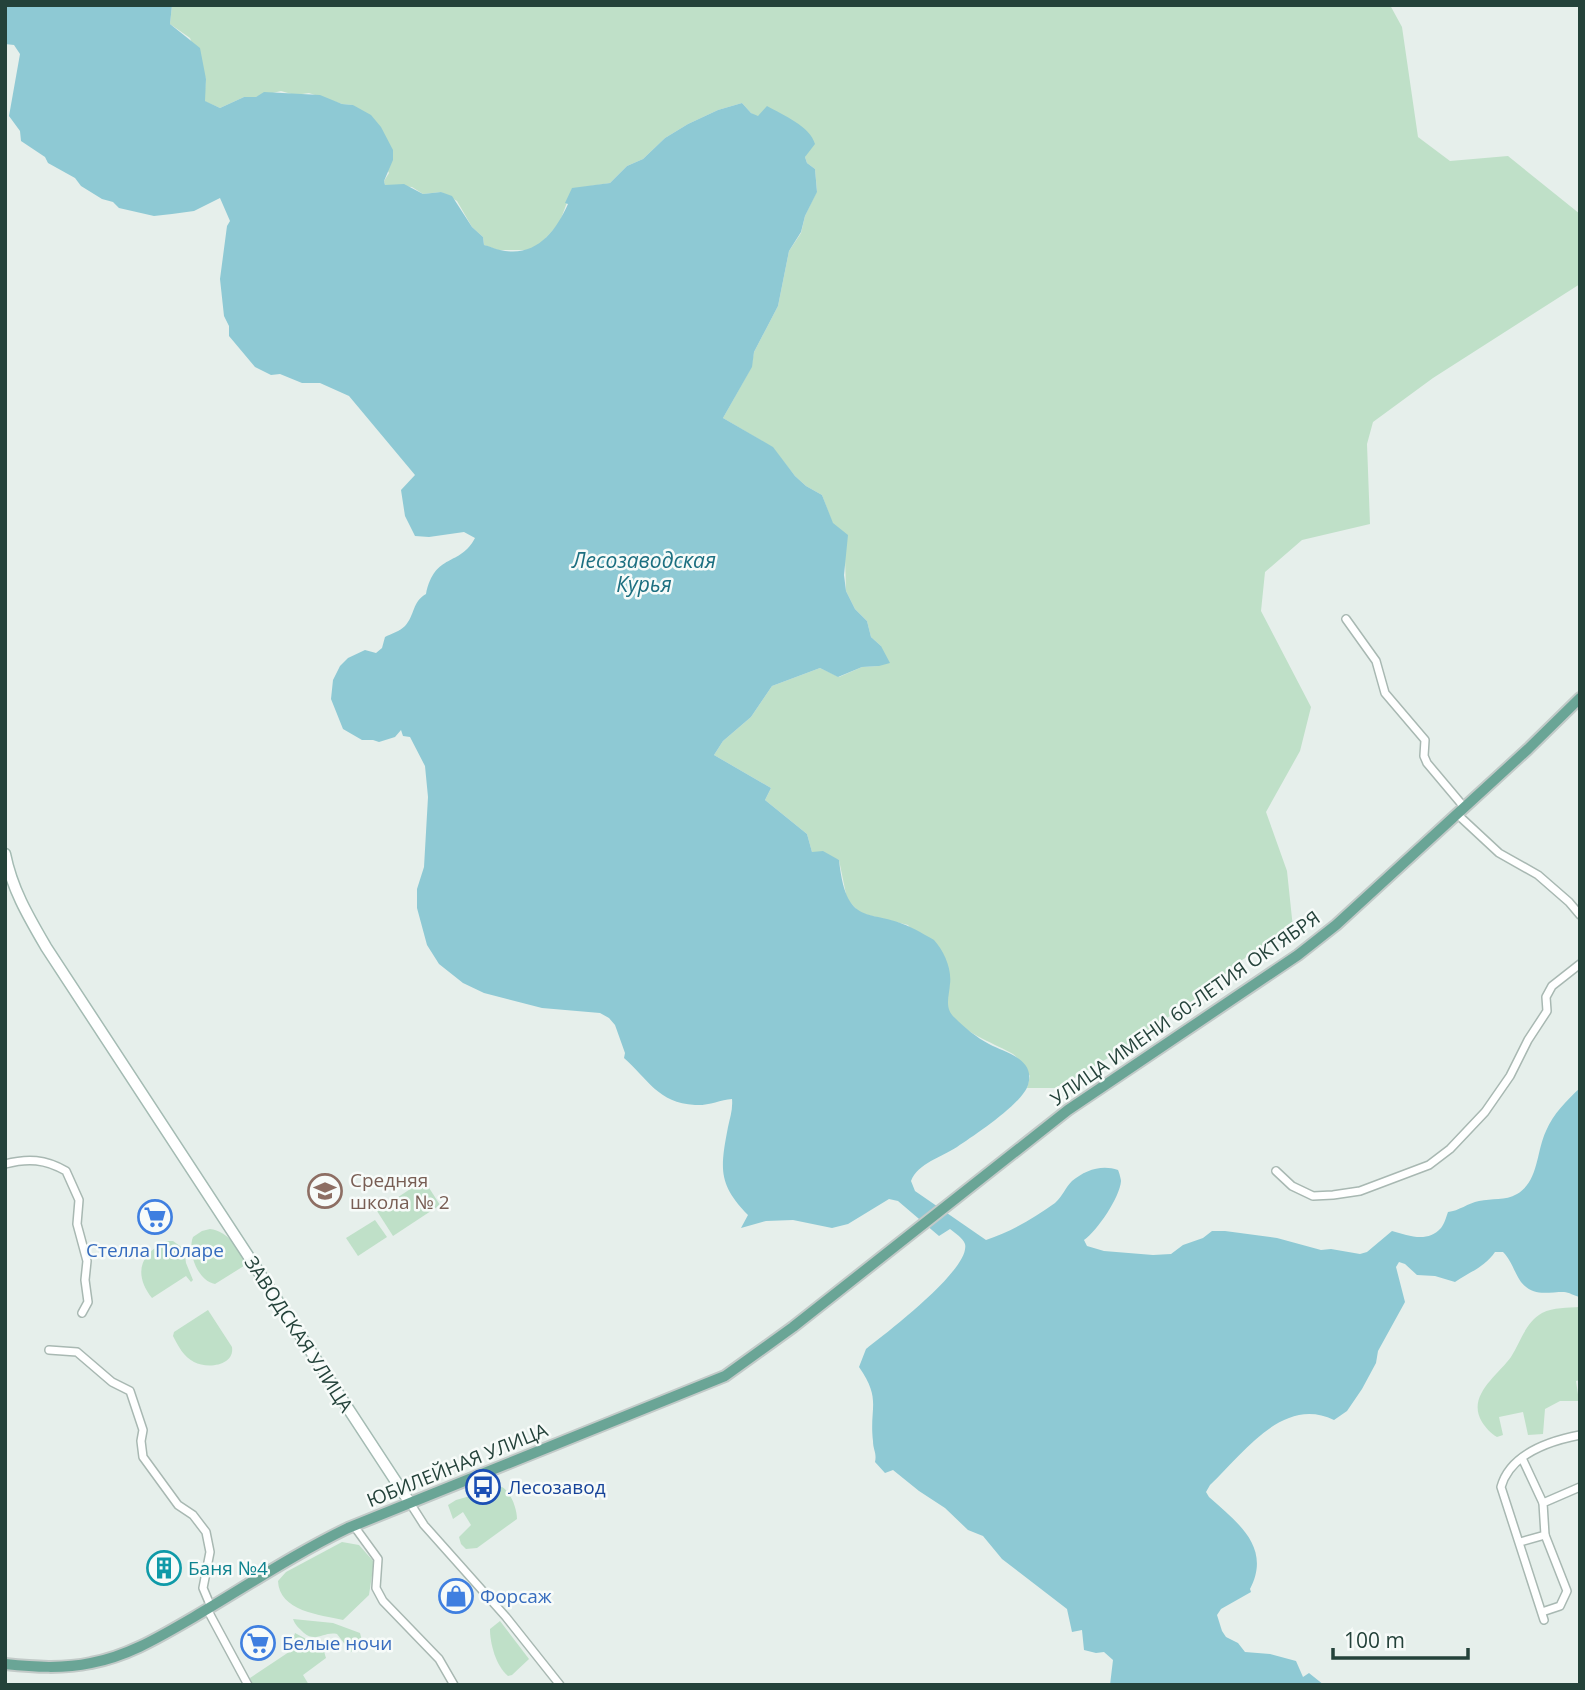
<svg xmlns="http://www.w3.org/2000/svg" width="1585" height="1690" font-family="'Open Sans',sans-serif">
	<style>
		.green { fill: #bfe0c8 }
		.water { fill: #8ec9d4 }
		.lines { fill: none; stroke-linecap: round; stroke-linejoin: round }
		.street-casing { stroke: #a8b8b2; stroke-width: 10 }
		.secondary-casing { stroke: #a4bbb3; stroke-width: 13 }
		.primary-casing { stroke: #c2cac8; stroke-width: 14 }
		.street { stroke: #fff; stroke-width: 7 }
		.secondary { stroke: #fff; stroke-width: 10 }
		.primary { stroke: #6aa596; stroke-width: 10 }
		.labels { text-anchor: middle; dominant-baseline: central; stroke-width: 5; stroke-linejoin: round; paint-order: stroke }
		.street-label { font-size: 19px; fill: #24423a; stroke: #f7fbf9 }
		.education-label { font-size: 19px; fill: #785e54; stroke: #f7fbf9; text-anchor: start }
		.shop-label { font-size: 19px; fill: #366cbe; stroke: #f7fbf9; text-anchor: start }
		.transit-label { font-size: 19px; fill: #164399; stroke: #f7fbf9; text-anchor: start }
		.culture-label { font-size: 19px; fill: #0d838f; stroke: #f7fbf9; text-anchor: start }
		.water-label { font-size: 21px; font-style: italic; fill: #1c6f80; stroke: #f7fbf9 }
	</style>
	<rect width="100%" height="100%" fill="#e6efeb"/>
	<g class="green">
		<path d="M172,5H1390L1402,27L1418,137L1450,161L1508,156L1580,214V284L1433,378L1373,422L1367,444L1370,524L1302,540L1265,572L1261,611L1311,707L1300,751L1266,812L1287,871L1293,928L1242,960L1199,996L1113,1055L1058,1088H1027L1030,1076C1025,1069 1020,1059 1013,1054C993,1042 946,1028 946,999C947,994 949,987 950,982L908,925L860,913L847,899L839,860L812,852L807,834L765,800L771,788L714,755L723,741L751,717L772,686L820,668L839,677L862,667L879,666L881,646L871,637L867,621L855,609L846,591L845,557L822,495L806,486L795,476L772,447L723,418L751,368L754,352L778,306L789,251L801,233L805,216L817,191L815,169L807,163L805,157L808,150L751,113L742,103L718,110L688,124L665,138L643,159L627,166L610,183L572,189L559,224L537,247L531,250H498L484,245L483,237L472,227L457,201L441,192L423,194L412,187L385,185L384,181L389,173L353,105L342,104L309,93L295,95L281,91L256,97H244L220,108L204,101L206,79L190,38L170,24Z"/>
		<path d="M424,1180L440,1205L393,1236L377,1211Z"/>
		<path d="M375,1220L387,1237L358,1256L346,1238Z"/>
		<path d="M210,1229C228,1231 239,1249 247,1264L215,1284C198,1281 187,1253 193,1237L202,1231Z"/>
		<path d="M167,1241H173L184,1249L186,1263L193,1280L191,1282L186,1276L152,1298C133,1274 140,1253 167,1241Z"/>
		<path d="M1580,1307V1380L1576,1381L1579,1401H1560L1545,1409L1543,1434L1528,1435L1523,1412L1499,1417L1503,1435L1497,1437C1490,1433 1486,1428 1482,1422C1466,1396 1498,1375 1511,1357C1521,1341 1525,1323 1542,1313C1554,1307 1567,1308 1580,1307Z"/>
		<path d="M208,1310L232,1347C235,1366 207,1369 194,1362C184,1357 178,1346 173,1336L174,1332Z"/>
		<path d="M502,1487C511,1492 517,1509 517,1519L477,1548L466,1549L461,1544L459,1537L471,1525L463,1512L453,1519L448,1505L456,1500Z"/>
		<path d="M342,1542L359,1545L374,1562L369,1595L343,1620C320,1615 279,1611 278,1581L286,1572Z"/>
		<path d="M293,1619L333,1623L360,1633L362,1641L351,1652L337,1634C324,1631 316,1643 304,1633C299,1628 295,1625 293,1619Z"/>
		<path d="M500,1621L529,1659L512,1675L508,1676C496,1666 490,1644 490,1629Z"/>
		<path d="M295,1633L323,1648L326,1658L303,1675L309,1685L293,1683L252,1685L250,1678L289,1652Z"/>
	</g>
	<path class="water" d="M5,5H172L170,24L200,48L206,79L205,101L220,108L244,97H256L264,92L320,95L342,104L353,105L371,115L381,127L393,150V160L384,181L385,185L404,184L423,194L441,192L452,196L472,227L483,237L484,245C489,246 495,249 500,250C535,258 555,233 568,204L565,203L572,188L610,183L627,166L643,159L665,138L688,124L718,110L742,103L751,113L758,116L767,106C783,115 810,126 815,144L805,157L807,163L815,169L817,192L805,216L801,232L789,251L778,306L754,352L752,367L723,418L773,447L795,476L806,486L822,495L833,523L848,535L844,575L846,591L855,609L867,621L871,637L881,646L890,663L879,666L862,667L838,677L820,668L772,686L751,717L723,741L714,755L771,788L765,800L807,834L812,852L823,851L839,860C847,934 872,904 920,932C924,935 930,937 934,940C944,951 952,969 950,984C949,997 944,1008 955,1018C965,1028 976,1037 989,1044C1006,1053 1036,1059 1028,1085C1022,1104 975,1135 957,1147C942,1157 918,1163 911,1181L915,1191L986,1240C1011,1232 1034,1218 1055,1203C1062,1197 1065,1188 1072,1181C1085,1170 1102,1164 1118,1170C1119,1172 1121,1179 1121,1181C1120,1197 1097,1231 1084,1240L1087,1246L1104,1251L1153,1255L1171,1254L1183,1245L1203,1238L1212,1231H1225L1277,1238L1321,1250L1331,1249L1360,1254L1367,1252L1392,1231C1409,1236 1428,1243 1441,1228C1445,1223 1446,1217 1448,1212C1459,1211 1468,1203 1479,1201C1492,1198 1505,1201 1517,1194C1539,1181 1536,1152 1546,1131C1553,1114 1567,1100 1580,1088V1297C1574,1296 1569,1292 1564,1292C1546,1292 1533,1297 1521,1282C1514,1272 1512,1261 1503,1252H1495C1484,1268 1469,1272 1455,1282L1435,1276L1417,1275L1405,1264L1399,1262L1396,1267L1405,1302L1378,1351L1376,1363L1362,1389L1347,1411L1334,1420C1283,1395 1243,1454 1210,1485L1206,1492L1209,1497C1237,1522 1272,1547 1250,1589L1251,1592L1221,1609L1217,1615L1222,1631L1226,1637L1238,1643L1245,1652L1270,1654L1296,1661L1303,1677L1309,1673L1324,1685H1110L1113,1660L1104,1652L1096,1653L1084,1650L1082,1630L1072,1632L1067,1609L1002,1559L983,1536L968,1530L945,1508L919,1491L893,1470L885,1473L875,1462C877,1453 873,1450 873,1441C869,1407 882,1400 859,1367L866,1349C885,1334 971,1269 965,1244C963,1238 955,1233 950,1229L939,1236L898,1201L889,1199L848,1224L832,1228L793,1220L766,1221L741,1228L748,1215C718,1184 720,1169 728,1127C730,1118 733,1109 732,1099C720,1100 708,1106 695,1105C658,1103 648,1079 624,1058L625,1053L615,1025L609,1018L600,1013L542,1008L484,993L463,983L439,964L427,945L417,908V889L424,867L428,797L425,766L410,737L403,736L401,730L395,737L379,742L373,740H362L343,729L331,699L333,680L340,666L348,658L365,650L376,653L382,648L385,637C391,634 400,631 405,626C415,615 412,602 426,594C435,552 460,567 475,538L464,532L429,537L415,536L405,516L401,490L415,475L349,396L320,383H302L280,374L271,375L255,367L229,336V326L224,316L220,279L227,226L230,221L220,198L194,211L172,214L154,216L119,208L113,202L102,199L81,186L75,178L48,163L45,157L21,141L20,131L9,116L20,54L14,45L5,44Z"/>
	<g class="lines">
		<g class="street-casing">
			<g id="street">
				<path d="M1346,619L1376,661L1385,693L1425,740L1424,756L1427,763L1464,807"/>
				<path d="M1457,814L1499,853L1538,875L1569,902L1580,915"/>
				<path d="M5,1164C28,1158 45,1159 66,1171L79,1200L77,1224L87,1261L85,1280L88,1302L82,1313"/>
				<path d="M1276,1171L1292,1186L1313,1196L1333,1195L1360,1191L1429,1165L1450,1149L1485,1112L1510,1076L1528,1040L1547,1011L1546,997L1552,986L1580,964"/>
				<path d="M49,1350L77,1352L112,1382L130,1391L143,1430L141,1441L143,1457L178,1505L193,1515L206,1532L210,1552L203,1588L211,1607"/>
				<path d="M1522,1458L1543,1503"/>
				<path d="M410,1503L424,1525L506,1617L560,1685"/>
				<path d="M354,1526L378,1559L376,1588L383,1601L439,1659L454,1685"/>
				<path d="M1520,1542L1545,1535L1543,1503L1580,1487"/>
				<path d="M207,1609L248,1685"/>
				<path d="M1542,1612L1560,1606L1567,1591L1545,1535"/>
				<path d="M1544,1620L1501,1487C1510,1454 1549,1441 1580,1435"/>
			</g>
		</g>
		<g class="secondary-casing">
			<path id="secondary" d="M5,854C12,889 28,916 46,947L410,1503"/>
		</g>
		<g class="primary-casing">
			<path id="primary" d="M5,1664C34,1667 63,1669 91,1663C129,1656 161,1636 194,1617C245,1587 294,1554 348,1528L725,1376L793,1327L1068,1110L1298,955L1336,925L1528,749L1580,698"/>
		</g>
		<use href="#street" class="street"/>
		<use href="#secondary" class="secondary"/>
		<use href="#primary" class="primary"/>
	</g>
	<defs>
		<g id="school-ring" transform="scale(1.75)"><circle r="9.5" fill="#f7fbf9" stroke="#8d6e63" stroke-width="1.5"/><path d="M0-5L7-2L0 1L-7-2ZM-4 1L0 2.5L4 1V4Q0 6-4 4Z" fill="#8d6e63"/></g>
		<g id="supermarket-ring" transform="scale(1.75)"><circle r="9.5" fill="#f7fbf9" stroke="#3f7fe0" stroke-width="1.5"/><path d="M-6-5.5h2.5l.6 2H6L4.5 2H-2.5L-4.4-4H-6ZM-1.5 3.2a1.3 1.3 0 1 0 .1 0ZM3 3.2a1.3 1.3 0 1 0 .1 0Z" fill="#3f7fe0"/></g>
		<g id="bus-ring" transform="scale(1.75)"><circle r="9.5" fill="#f7fbf9" stroke="#1a4fb4" stroke-width="1.5"/><path d="M-5-6H5V4H4V6H2V4H-2V6H-4V4H-5ZM-3.5-4V0h7V-4ZM-3.5 1.2v1.5H-2V1.2ZM2 1.2v1.5H3.5V1.2Z" fill="#1a4fb4"/></g>
		<g id="building-ring" transform="scale(1.75)"><circle r="9.5" fill="#f7fbf9" stroke="#0f9aa8" stroke-width="1.5"/><path d="M-4-6H4V6H1V3H-1V6H-4ZM-2.5-4.3h1.7v1.8h-1.7ZM.8-4.3h1.7v1.8H.8ZM-2.5-1h1.7V.8h-1.7ZM.8-1h1.7V.8H.8Z" fill="#0f9aa8"/></g>
		<g id="shop-ring" transform="scale(1.75)"><circle r="9.5" fill="#f7fbf9" stroke="#3f7fe0" stroke-width="1.5"/><path d="M-5-2.5h2.3a2.7 3.5 0 0 1 5.4 0H5L5.5 6h-11ZM-1.5-2.5h3a1.5 2.3 0 0 0-3 0Z" fill="#3f7fe0"/></g>
	</defs>
	<g fill-rule="evenodd">
		<use href="#school-ring" x="325" y="1191"/>
		<use href="#supermarket-ring" x="155" y="1217"/>
		<use href="#bus-ring" x="483" y="1487"/>
		<use href="#building-ring" x="164" y="1568"/>
		<use href="#shop-ring" x="456" y="1596"/>
		<use href="#supermarket-ring" x="258" y="1643"/>
	</g>
	<g class="labels">
		<g class="street-label">
			<text transform="translate(1185 1008) rotate(-35)">УЛИЦА ИМЕНИ 60-ЛЕТИЯ ОКТЯБРЯ</text>
			<text transform="translate(299 1334) rotate(57)">ЗАВОДСКАЯ УЛИЦА</text>
			<text transform="translate(457 1465) rotate(-22)">ЮБИЛЕЙНАЯ УЛИЦА</text>
		</g>
		<g class="education-label">
			<text x="350" y="1180">Средняя<tspan x="350" dy="22">школа № 2</tspan></text>
		</g>
		<g class="shop-label">
			<text x="155" y="1250" text-anchor="middle">Стелла Поларе</text>
			<text x="480" y="1596">Форсаж</text>
			<text x="282" y="1643">Белые ночи</text>
		</g>
		<g class="transit-label">
			<text x="508" y="1487">Лесозавод</text>
		</g>
		<g class="culture-label">
			<text x="188" y="1568">Баня №4</text>
		</g>
		<g class="water-label">
			<text x="644" y="560">Лесозаводская<tspan x="644" dy="24">Курья</tspan></text>
		</g>
	</g>
	<rect width="1585" height="1690" fill="none" stroke="#24423a" stroke-width="14"/>
	<path d="M1333 1648v10h135v-10" fill="none" stroke="#24423a" stroke-width="3.5"/>
	<text x="1344" y="1648" font-size="21" fill="#24423a" stroke="#f7fbf9" stroke-width="5" paint-order="stroke">100 m</text>
</svg>
